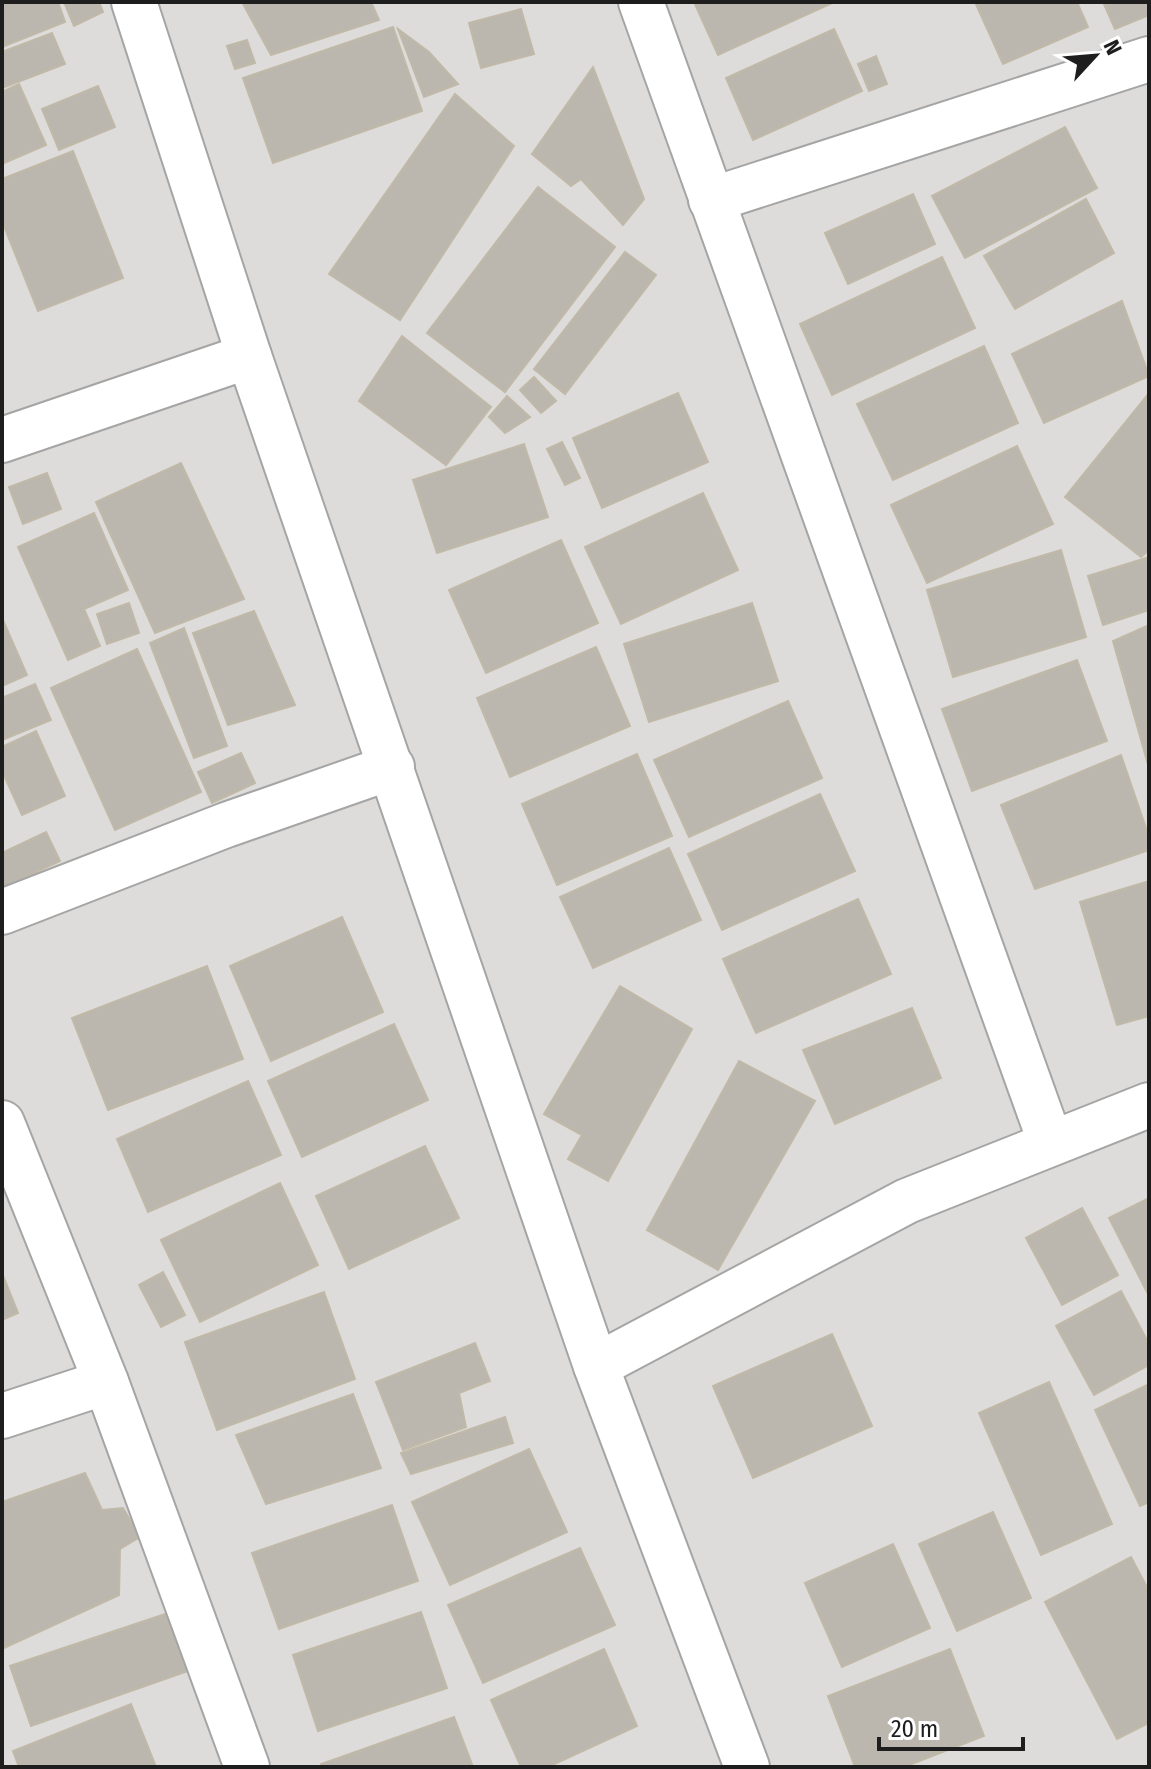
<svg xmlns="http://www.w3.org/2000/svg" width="1151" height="1769" font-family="'Fira Sans Condensed',sans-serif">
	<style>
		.residential { fill: #dddcdb }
		.building { fill: #bcb7ae; stroke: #c1b9a7; stroke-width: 2 }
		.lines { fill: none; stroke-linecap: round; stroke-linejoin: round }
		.minor-casing { stroke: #a5a5a5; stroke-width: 48 }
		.minor { stroke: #fff; stroke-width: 44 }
	</style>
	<rect width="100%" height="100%" fill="#efeee4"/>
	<rect class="residential" x="2" y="2" width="1147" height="1765"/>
	<g class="building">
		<path d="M2,2H58L65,22L2,47Z"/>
		<path d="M64,2H99L103,12L74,26Z"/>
		<path d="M242,2H371L379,20L271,55Z"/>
		<path d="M694,2H832V3L718,55Z"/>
		<path d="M975,2H1077L1088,27L1003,64Z"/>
		<path d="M1103,2H1149V15L1115,29Z"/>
		<path d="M521,9L534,54L481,68L469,23Z"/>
		<path d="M393,27L422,111L273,163L243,78Z"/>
		<path d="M398,29L429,52L458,84L424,97Z"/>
		<path d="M834,29L862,91L753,140L726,78Z"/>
		<path d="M52,33L65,64L2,88V52Z"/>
		<path d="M247,40L255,63L235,69L227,46Z"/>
		<path d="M876,56L887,84L869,91L858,64Z"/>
		<path d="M593,67L644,199L623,225L581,179L571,186L532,154Z"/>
		<path d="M19,84L46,145L2,164V92Z"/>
		<path d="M98,86L115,127L59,150L42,109Z"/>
		<path d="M455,94L514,146L400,320L329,274Z"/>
		<path d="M1065,127L1097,188L965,258L932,196Z"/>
		<path d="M73,151L123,278L38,311L2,221V179Z"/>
		<path d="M538,187L615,247L505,392L427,333Z"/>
		<path d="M913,194L935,244L848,284L825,233Z"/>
		<path d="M1086,199L1114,253L1015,309L984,256Z"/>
		<path d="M625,252L656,275L565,394L534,369Z"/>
		<path d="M942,257L975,328L832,395L800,324Z"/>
		<path d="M1122,301L1149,376L1044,423L1012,354Z"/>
		<path d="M402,336L491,407L446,465L359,401Z"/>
		<path d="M984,346L1018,423L893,480L857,404Z"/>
		<path d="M534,377L556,401L541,413L520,390Z"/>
		<path d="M678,393L708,462L602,508L573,438Z"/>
		<path d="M1149,393V550L1141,557L1065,497Z"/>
		<path d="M507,396L530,417L505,433L489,417Z"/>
		<path d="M562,442L580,478L565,485L547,449Z"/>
		<path d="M524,444L548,517L437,553L413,480Z"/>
		<path d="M1017,446L1053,524L927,583L891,505Z"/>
		<path d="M181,463L244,599L155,633L96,502Z"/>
		<path d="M47,473L61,509L23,524L9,487Z"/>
		<path d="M703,493L738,570L621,624L585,547Z"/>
		<path d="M94,513L128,590L84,609L100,646L68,660L18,547Z"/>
		<path d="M561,540L598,623L486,673L449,590Z"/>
		<path d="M1061,550L1086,637L953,677L927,590Z"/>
		<path d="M1149,557V610L1103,625L1088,576Z"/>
		<path d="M129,603L139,633L107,644L97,614Z"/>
		<path d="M752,603L778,681L649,722L624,644Z"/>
		<path d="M254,611L295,705L228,725L193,633Z"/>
		<path d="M2,618L27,675L2,686Z"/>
		<path d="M1149,625V768L1113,641Z"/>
		<path d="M184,628L227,746L194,758L150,643Z"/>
		<path d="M596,647L630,726L510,777L477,698Z"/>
		<path d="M137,649L201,792L115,830L51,688Z"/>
		<path d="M1077,660L1107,741L972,791L942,709Z"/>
		<path d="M35,684L51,720L2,740V698Z"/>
		<path d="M788,701L822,778L689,837L654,760Z"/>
		<path d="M36,731L65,796L22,815L2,771V747Z"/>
		<path d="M241,753L255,783L212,803L198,772Z"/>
		<path d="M637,754L672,836L557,885L522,804Z"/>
		<path d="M1121,755L1149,837V850L1035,889L1001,805Z"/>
		<path d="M820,794L855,871L722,930L688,854Z"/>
		<path d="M46,832L60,861L2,888V853Z"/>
		<path d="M669,848L701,920L593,968L560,897Z"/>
		<path d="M1149,881V1016L1117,1025L1080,902Z"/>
		<path d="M858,899L891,974L756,1033L723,959Z"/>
		<path d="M342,917L383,1012L271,1061L230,966Z"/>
		<path d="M207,966L243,1059L108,1110L72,1018Z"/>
		<path d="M620,986L692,1029L608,1181L568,1159L582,1135L544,1114Z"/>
		<path d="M912,1008L941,1078L835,1124L803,1050Z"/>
		<path d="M394,1024L428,1100L302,1157L268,1081Z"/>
		<path d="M739,1061L815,1101L718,1270L647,1230Z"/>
		<path d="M248,1081L281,1155L148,1212L117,1139Z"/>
		<path d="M425,1146L459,1218L349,1269L316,1196Z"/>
		<path d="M280,1183L318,1265L200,1322L161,1240Z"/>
		<path d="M1149,1198V1296L1109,1218Z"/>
		<path d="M1082,1208L1118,1275L1062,1305L1026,1238Z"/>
		<path d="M163,1272L185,1315L161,1327L139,1285Z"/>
		<path d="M2,1273L18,1313L2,1320Z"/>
		<path d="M1121,1291L1149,1344V1365L1094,1395L1056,1326Z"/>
		<path d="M324,1292L355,1379L217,1430L185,1342Z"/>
		<path d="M832,1334L872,1426L753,1478L713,1386Z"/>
		<path d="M475,1343L490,1381L459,1393L466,1427L403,1450L376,1382Z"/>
		<path d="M1049,1382L1112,1524L1041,1555L979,1413Z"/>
		<path d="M1149,1384V1502L1140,1506L1095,1410Z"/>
		<path d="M353,1394L381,1468L266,1504L236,1435Z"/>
		<path d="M505,1417L513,1443L411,1474L401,1453Z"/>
		<path d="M529,1449L567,1532L450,1585L412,1502Z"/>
		<path d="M85,1473L102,1510L123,1508L140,1537L120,1549L119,1595L2,1649V1502Z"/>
		<path d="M392,1505L418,1581L279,1629L252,1553Z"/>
		<path d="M993,1512L1031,1598L957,1631L919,1544Z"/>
		<path d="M893,1544L930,1628L842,1667L805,1583Z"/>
		<path d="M580,1548L615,1625L483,1683L448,1605Z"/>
		<path d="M1131,1557L1149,1591V1723L1117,1739L1045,1602Z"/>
		<path d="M174,1611L194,1669L31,1726L10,1666Z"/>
		<path d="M421,1612L447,1688L318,1731L293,1655Z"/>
		<path d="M604,1649L637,1726L548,1767H521L491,1700Z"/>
		<path d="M950,1649L984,1736L904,1767H855L828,1696Z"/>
		<path d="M131,1704L156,1767H19L13,1751Z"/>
		<path d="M454,1717L473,1767H322L321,1764Z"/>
	</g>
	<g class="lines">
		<g class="minor-casing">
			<g id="minor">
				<path d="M134,2L249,356"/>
				<path d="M641,2L1050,1141"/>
				<path d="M711,200L1149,59"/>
				<path d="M2,440L249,356L596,1366L747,1767"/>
				<path d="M2,912L226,825L392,767"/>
				<path d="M2,1123L106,1382L247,1767"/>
				<path d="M596,1366L907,1201L1149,1105"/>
				<path d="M2,1416L106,1382"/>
			</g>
		</g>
		<use href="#minor" class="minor"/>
	</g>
	<rect width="1151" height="1769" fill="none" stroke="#1e1e1e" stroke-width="8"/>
	<g transform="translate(1095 56) rotate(64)" stroke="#ffffff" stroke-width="6" paint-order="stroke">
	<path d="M0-6L14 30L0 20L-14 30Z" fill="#1e1e1e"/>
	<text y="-12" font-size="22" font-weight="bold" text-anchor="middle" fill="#1e1e1e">N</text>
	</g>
	<path d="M879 1737v12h144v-12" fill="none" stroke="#1e1e1e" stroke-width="4"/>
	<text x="891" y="1737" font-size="24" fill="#1e1e1e" stroke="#ffffff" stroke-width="6" paint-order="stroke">20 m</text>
</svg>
